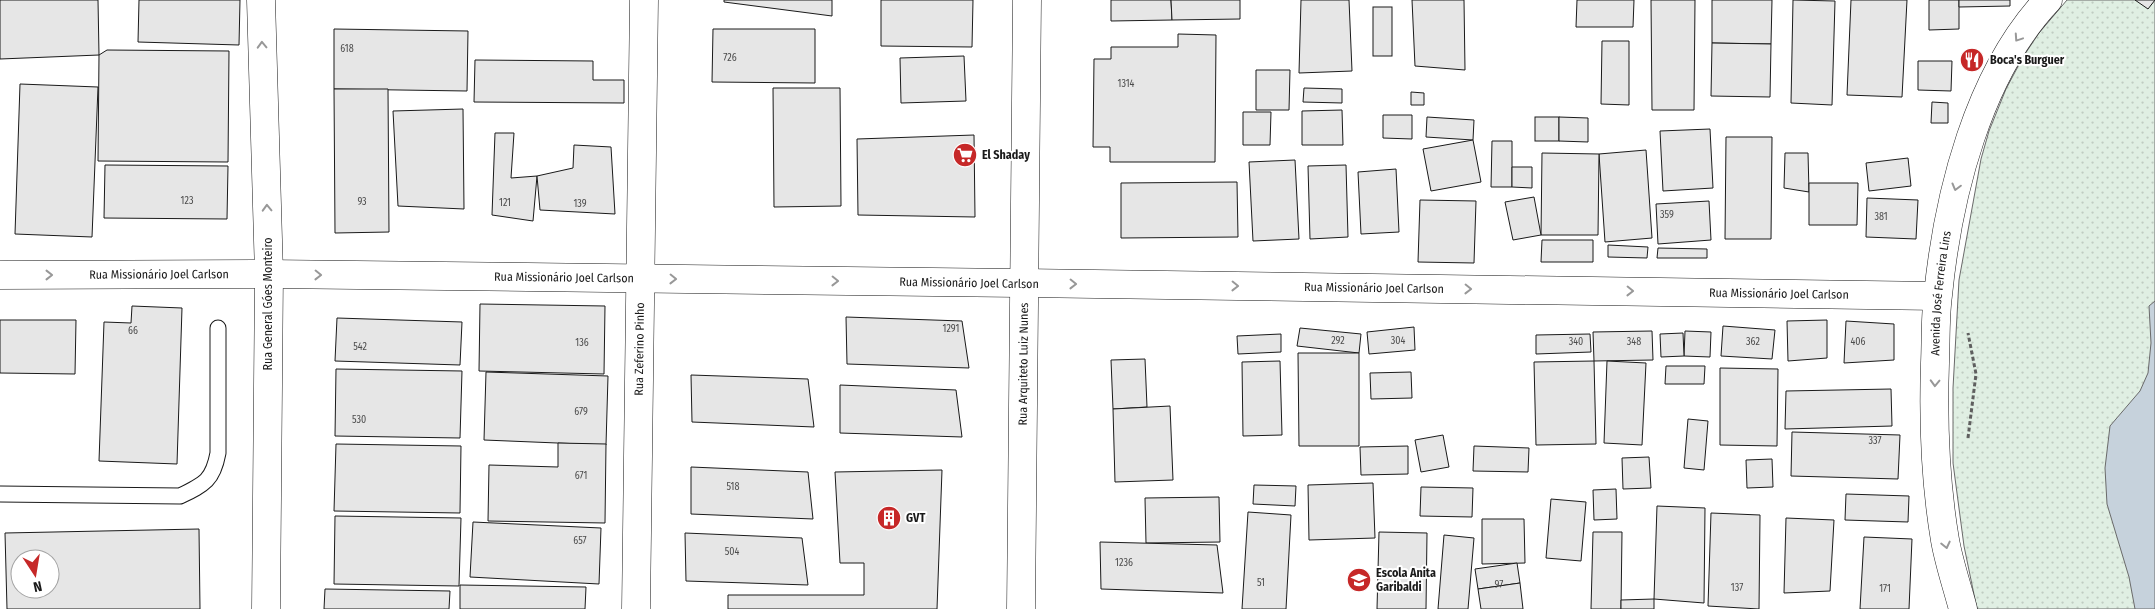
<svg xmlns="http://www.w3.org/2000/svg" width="2155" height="609" font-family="'Fira Sans Condensed',sans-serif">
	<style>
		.park { fill: url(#park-dots); stroke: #6a6a6a }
		.water { fill: #c6d2dc; stroke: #6a6a6a }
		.building { fill: #e6e6e6; stroke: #1a1a1a; fill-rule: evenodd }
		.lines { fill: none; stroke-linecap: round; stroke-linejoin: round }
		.service-casing { stroke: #1a1a1a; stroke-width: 17 }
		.minor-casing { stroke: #1a1a1a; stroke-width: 29 }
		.secondary-casing { stroke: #1a1a1a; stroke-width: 29 }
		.path { stroke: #5f5f5f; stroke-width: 3; stroke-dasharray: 4 2.5; stroke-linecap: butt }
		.service { stroke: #fff; stroke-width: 15 }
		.minor { stroke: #fff; stroke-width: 28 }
		.secondary { stroke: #fff; stroke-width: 28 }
		.oneway { stroke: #989898 }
		.labels { text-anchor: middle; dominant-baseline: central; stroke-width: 4; stroke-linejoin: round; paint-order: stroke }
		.number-label { font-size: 10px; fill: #4d4d4d }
		.poi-label { font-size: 12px; font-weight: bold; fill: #1a1a1a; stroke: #fff; text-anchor: start }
		.street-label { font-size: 12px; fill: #1a1a1a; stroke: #fff }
	</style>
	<defs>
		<pattern id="park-dots" width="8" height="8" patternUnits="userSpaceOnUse" patternTransform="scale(1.25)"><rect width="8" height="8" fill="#e0efe3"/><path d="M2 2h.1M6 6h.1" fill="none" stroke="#c0ccc2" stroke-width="1.8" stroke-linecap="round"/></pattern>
	</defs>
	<rect width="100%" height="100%" fill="#fff"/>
	<path class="park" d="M2067,0H2155V609H1977L1964,546L1953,463V388L1959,280L1981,159L1989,131L2006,89L2023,57L2039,33Z"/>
	<path class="water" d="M2155,301V609H2135L2129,577L2107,504L2105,468L2110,426L2140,391L2148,373L2151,343L2149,306Z"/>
	<g class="building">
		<path d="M0,0H98L99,55L0,59Z"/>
		<path d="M139,0H240L239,45L138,42Z"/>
		<path d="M724,0H832V16L724,2Z"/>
		<path d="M881,0H973L972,47L881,46Z"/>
		<path d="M1111,0H1171L1172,20L1111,21Z"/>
		<path d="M1171,0H1240V19L1172,20Z"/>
		<path d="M1301,0H1349L1352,71L1299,73Z"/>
		<path d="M1412,0H1464L1465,70L1415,66Z"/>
		<path d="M1577,0H1634L1633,27H1576Z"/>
		<path d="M1651,0H1695L1694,110H1652Z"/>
		<path d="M1712,0H1772L1771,44L1712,43Z"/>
		<path d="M1793,0L1835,1L1832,105L1791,103Z"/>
		<path d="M1851,0H1907L1902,97L1847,95Z"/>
		<path d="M1929,0H1959V29L1929,30Z"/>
		<path d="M1959,0H2010V6L1959,7Z"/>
		<path d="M2135,0H2155L2148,9Z"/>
		<rect x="1373" y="7" width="19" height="49"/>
		<path d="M334,29L468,31L467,91L334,89Z"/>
		<path d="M713,29H815V83L712,82Z"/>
		<path d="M1178,34L1216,35L1215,162H1110V147H1093L1094,59H1111V47H1178Z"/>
		<path d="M1602,41H1629V105L1601,104Z"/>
		<path d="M1712,43L1771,44L1770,97L1711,96Z"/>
		<path d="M107,50L229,51L228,162L98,161L99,55Z"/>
		<path d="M964,56L966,101L901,103L900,58Z"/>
		<path d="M475,60L593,61V80H624V103L474,102Z"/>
		<path d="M1918,61H1952L1951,91L1918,90Z"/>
		<path d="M1256,70H1290L1289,110H1256Z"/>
		<path d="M20,84L98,87L92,237L15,234Z"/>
		<path d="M773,88H840L841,206L774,207Z"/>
		<path d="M1304,88L1342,89V103L1303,102Z"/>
		<path d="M334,89H388L389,232L335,233Z"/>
		<path d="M1411,92L1424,93V105H1411Z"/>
		<path d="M1932,102L1948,103V123H1931Z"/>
		<path d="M463,109L464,209L398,206L393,111Z"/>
		<path d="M1342,110L1343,145H1302V111Z"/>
		<path d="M1243,112H1271L1270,145H1243Z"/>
		<path d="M1383,115H1412V139L1383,138Z"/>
		<path d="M1427,117L1474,120L1473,140L1426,137Z"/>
		<rect x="1535" y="117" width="24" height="24"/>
		<path d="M1559,117L1588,118V142L1559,141Z"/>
		<path d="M1710,129L1713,188L1663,191L1660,131Z"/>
		<path d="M495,133H514L511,178L537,176L533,221L492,215Z"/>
		<path d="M974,135L975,217L858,215L857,139Z"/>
		<path d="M1726,137H1772L1771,239H1725Z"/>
		<path d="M1473,140L1481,182L1431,191L1423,149Z"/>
		<path d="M1492,141H1512V187H1491Z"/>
		<path d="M574,145L611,147L615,214L540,210L537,176L573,168Z"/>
		<path d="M1646,150L1652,238L1605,242L1599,154Z"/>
		<path d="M1542,153L1599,154L1598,235H1541Z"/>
		<path d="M1785,153H1808L1809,192L1784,188Z"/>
		<path d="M1908,158L1911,186L1869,191L1866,163Z"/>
		<path d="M1295,160L1299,239L1253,241L1249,162Z"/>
		<path d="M105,165L228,166L227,219L104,218Z"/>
		<path d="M1346,165L1348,237L1310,239L1308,166Z"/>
		<path d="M1512,167H1532V188L1512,187Z"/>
		<path d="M1396,169L1399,232L1361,234L1358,172Z"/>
		<path d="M1237,182L1238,237L1121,238V183Z"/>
		<path d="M1809,183H1858L1857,225H1809Z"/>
		<path d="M1534,197L1541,235L1513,240L1505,202Z"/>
		<path d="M1867,198L1918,200L1916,239L1866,237Z"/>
		<path d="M1420,200L1476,201L1474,263L1418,262Z"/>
		<path d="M1709,201L1711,240L1658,244L1656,204Z"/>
		<path d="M1542,240H1593V262H1541Z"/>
		<path d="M1608,245L1648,247L1647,258L1608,257Z"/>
		<path d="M1658,248L1707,249V258H1657Z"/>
		<path d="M480,304L605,306L604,374L479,371Z"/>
		<path d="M132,306L182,308L177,464L99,461L104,322L131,323Z"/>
		<path d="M846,317L962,321L969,368L847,364Z"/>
		<path d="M337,318L462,322L460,365L335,361Z"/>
		<path d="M0,320H76L75,374L0,373Z"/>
		<path d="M1827,320V358L1788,361L1787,321Z"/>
		<path d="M1846,321L1894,324V360L1844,363Z"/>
		<path d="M1723,326L1775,330L1772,359L1721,356Z"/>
		<path d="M1414,327L1415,350L1369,354L1367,332Z"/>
		<path d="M1300,328L1361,334L1359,353L1297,346Z"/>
		<path d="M1652,331L1653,360L1594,361L1593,332Z"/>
		<path d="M1685,331L1711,332L1710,357L1684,356Z"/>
		<path d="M1683,333L1684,356L1661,357L1660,334Z"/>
		<path d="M1281,334V352L1238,354L1237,336Z"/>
		<path d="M1590,334L1591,352L1536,354V335Z"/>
		<path d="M1298,353H1359V446H1299Z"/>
		<path d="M1145,359L1147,407L1113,409L1111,360Z"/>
		<path d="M1280,361L1282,435L1243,436L1242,362Z"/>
		<path d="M1594,361L1596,444L1536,445L1534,362Z"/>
		<path d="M1607,361L1646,363L1642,445L1604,443Z"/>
		<path d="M1666,366H1705L1704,384H1665Z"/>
		<path d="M1720,368L1778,369L1777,446L1720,445Z"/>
		<path d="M336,369L462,371L460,438L335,436Z"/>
		<path d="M486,372L608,376L606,445L484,440Z"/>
		<path d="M1411,372L1412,398L1371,399L1370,373Z"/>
		<path d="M691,375L808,379L814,427L692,422Z"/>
		<path d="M840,385L956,390L962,437L840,433Z"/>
		<path d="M1891,389L1892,426L1785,429L1786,391Z"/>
		<path d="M1170,406L1173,480L1115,482L1113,409Z"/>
		<path d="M1688,419L1708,421L1704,470L1684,468Z"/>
		<path d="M1792,432L1900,435L1898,479L1791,476Z"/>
		<path d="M1443,435L1449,467L1421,472L1415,440Z"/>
		<path d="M558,443L606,444L605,523L488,521L489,465L558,467Z"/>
		<path d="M336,444L461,446L460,513L334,511Z"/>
		<path d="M1408,446V474L1361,475L1360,447Z"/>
		<path d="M1474,446L1529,448L1528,472L1473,471Z"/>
		<path d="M1649,457L1651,488L1623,489L1622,458Z"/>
		<path d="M1772,459L1773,487L1747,488L1746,460Z"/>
		<path d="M691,467L808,472L813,519L691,514Z"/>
		<path d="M942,470L937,609H728V595H864V563H840L835,472Z"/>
		<path d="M1373,483L1375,538L1309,540L1308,485Z"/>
		<path d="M1254,485L1296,486L1295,506L1253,504Z"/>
		<path d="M1421,487L1473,488L1472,517L1420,516Z"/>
		<path d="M1616,489L1617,519L1594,520L1593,490Z"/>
		<path d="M1846,494L1909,496L1908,522L1845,520Z"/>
		<path d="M1219,497L1220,542L1146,543L1145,498Z"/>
		<path d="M1551,499L1586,502L1581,561L1546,558Z"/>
		<path d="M1657,506L1705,508L1704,603L1654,599Z"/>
		<path d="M1248,512L1291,515L1286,609H1242Z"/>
		<path d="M1711,513L1760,515L1759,609L1708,606Z"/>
		<path d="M335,516L461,518L459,586L334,584Z"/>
		<path d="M1786,518L1834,520L1830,591L1784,593Z"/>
		<path d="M1482,519H1524L1525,563L1482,564Z"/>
		<path d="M473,522L601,528L599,584L470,577Z"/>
		<path d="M199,529L200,609H7L5,533ZM20,559H50V589H20Z"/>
		<path d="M1379,532L1427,533L1426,609H1377Z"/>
		<path d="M1593,532H1622L1621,609H1591Z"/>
		<path d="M685,533L802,538L808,585L686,581Z"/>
		<path d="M1444,535L1474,538L1468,609H1438Z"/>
		<path d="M1864,537L1912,539L1909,609H1860Z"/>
		<path d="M1100,542L1217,545L1223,593L1101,589Z"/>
		<path d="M1517,563L1520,583L1478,589L1475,569Z"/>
		<path d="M1520,583L1523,609H1481L1478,589Z"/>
		<path d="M460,585L586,587L585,609H460Z"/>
		<path d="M325,589L450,591L449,609H324Z"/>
		<path d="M1654,599V609H1621V600Z"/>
	</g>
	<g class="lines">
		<g class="service-casing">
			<path id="service" d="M0,494L180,496C205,484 213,480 218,453V328"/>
		</g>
		<g class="minor-casing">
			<g id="minor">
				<path id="s1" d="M1024,283L1937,296"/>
				<path d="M266,609L269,274"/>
				<path id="s2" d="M636,609L644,0"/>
				<path id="s3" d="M1963,609C1957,586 1949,563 1945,540C1935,481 1933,422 1935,363C1936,340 1935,317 1938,295C1948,195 1978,74 2048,0"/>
			</g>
		</g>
		<g class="secondary-casing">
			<g id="secondary">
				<path d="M261,0L269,274"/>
				<path id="s4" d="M0,275L269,274L1024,283"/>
				<path id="s5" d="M1021,609L1027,0"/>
			</g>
		</g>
		<path class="path" d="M1968,438L1976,374L1968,333"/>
		<use href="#service" class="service"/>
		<use href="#minor" class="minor"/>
		<use href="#secondary" class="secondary"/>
	</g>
	<defs><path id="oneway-chevron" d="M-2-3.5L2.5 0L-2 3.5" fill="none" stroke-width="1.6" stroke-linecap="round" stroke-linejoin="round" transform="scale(1.25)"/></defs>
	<g class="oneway">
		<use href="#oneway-chevron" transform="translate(2018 38) rotate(124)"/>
		<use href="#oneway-chevron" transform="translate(262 45) rotate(-92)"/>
		<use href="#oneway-chevron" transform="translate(1956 187) rotate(105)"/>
		<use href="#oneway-chevron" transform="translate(267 208) rotate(-92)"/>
		<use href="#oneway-chevron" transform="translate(49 275)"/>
		<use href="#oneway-chevron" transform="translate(318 275) rotate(1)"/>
		<use href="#oneway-chevron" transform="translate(673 279) rotate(1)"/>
		<use href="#oneway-chevron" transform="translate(835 281) rotate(1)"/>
		<use href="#oneway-chevron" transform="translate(1073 284) rotate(1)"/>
		<use href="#oneway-chevron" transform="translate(1235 286) rotate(1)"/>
		<use href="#oneway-chevron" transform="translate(1468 289) rotate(1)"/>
		<use href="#oneway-chevron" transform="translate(1630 291) rotate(1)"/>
		<use href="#oneway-chevron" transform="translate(1935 383) rotate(92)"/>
		<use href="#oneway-chevron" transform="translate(1946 545) rotate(77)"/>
	</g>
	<defs>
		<g id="restaurant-disc" transform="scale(1.25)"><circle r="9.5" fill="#c62828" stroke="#fff"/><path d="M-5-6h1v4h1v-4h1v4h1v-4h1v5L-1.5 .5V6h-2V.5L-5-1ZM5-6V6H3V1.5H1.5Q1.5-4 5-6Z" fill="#fff"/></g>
		<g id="supermarket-disc" transform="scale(1.25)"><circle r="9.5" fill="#c62828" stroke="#fff"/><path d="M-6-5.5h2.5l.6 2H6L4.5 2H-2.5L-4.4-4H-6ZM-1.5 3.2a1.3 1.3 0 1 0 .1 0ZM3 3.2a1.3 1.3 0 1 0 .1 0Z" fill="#fff"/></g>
		<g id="building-disc" transform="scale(1.25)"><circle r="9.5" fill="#c62828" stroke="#fff"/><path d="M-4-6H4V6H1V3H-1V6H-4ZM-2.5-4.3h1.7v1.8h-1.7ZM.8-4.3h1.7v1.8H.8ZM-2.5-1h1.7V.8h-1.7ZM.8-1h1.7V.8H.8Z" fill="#fff"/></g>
		<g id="school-disc" transform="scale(1.25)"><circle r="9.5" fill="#c62828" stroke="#fff"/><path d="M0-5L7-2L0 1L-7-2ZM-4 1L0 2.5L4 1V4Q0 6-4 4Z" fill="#fff"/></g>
	</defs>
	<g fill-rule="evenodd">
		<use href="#restaurant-disc" x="1972" y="60"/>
		<use href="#supermarket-disc" x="965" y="155"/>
		<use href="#building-disc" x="889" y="518"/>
		<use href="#school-disc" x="1359" y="580"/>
	</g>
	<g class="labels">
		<g class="number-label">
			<text x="347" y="49">618</text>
			<text x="730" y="58">726</text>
			<text x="1126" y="84">1314</text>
			<text x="187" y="201">123</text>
			<text x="362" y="202">93</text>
			<text x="505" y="203">121</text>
			<text x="580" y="204">139</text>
			<text x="1667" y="215">359</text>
			<text x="1881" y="217">381</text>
			<text x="951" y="329">1291</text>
			<text x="133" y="331">66</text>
			<text x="1338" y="341">292</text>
			<text x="1398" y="341">304</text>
			<text x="1576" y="342">340</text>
			<text x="1634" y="342">348</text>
			<text x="1753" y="342">362</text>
			<text x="1858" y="342">406</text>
			<text x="582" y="343">136</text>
			<text x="360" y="347">542</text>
			<text x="581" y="412">679</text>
			<text x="359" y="420">530</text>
			<text x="1875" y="441">337</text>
			<text x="581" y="476">671</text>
			<text x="733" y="487">518</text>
			<text x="580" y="541">657</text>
			<text x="732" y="552">504</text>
			<text x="1124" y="563">1236</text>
			<text x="1261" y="583">51</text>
			<text x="1499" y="585">97</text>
			<text x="1737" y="588">137</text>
			<text x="1885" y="589">171</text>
		</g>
		<g class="poi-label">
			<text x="1990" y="60">Boca's Burguer</text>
			<text x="982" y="155">El Shaday</text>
			<text x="906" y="518">GVT</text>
			<text x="1376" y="573">Escola Anita<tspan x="1376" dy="14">Garibaldi</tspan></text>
		</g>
		<g class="street-label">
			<text stroke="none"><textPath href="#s4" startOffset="159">Rua Missionário Joel Carlson</textPath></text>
			<text stroke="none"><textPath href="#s4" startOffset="564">Rua Missionário Joel Carlson</textPath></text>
			<text transform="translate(969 283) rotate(1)">Rua Missionário Joel Carlson</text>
			<text stroke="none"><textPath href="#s1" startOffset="350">Rua Missionário Joel Carlson</textPath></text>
			<text stroke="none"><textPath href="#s1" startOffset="755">Rua Missionário Joel Carlson</textPath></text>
			<text stroke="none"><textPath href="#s3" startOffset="319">Avenida José Ferreira Lins</textPath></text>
			<text transform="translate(268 304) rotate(-90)">Rua General Góes Monteiro</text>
			<text stroke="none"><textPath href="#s2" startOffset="260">Rua Zeferino Pinho</textPath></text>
			<text stroke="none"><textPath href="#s5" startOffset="245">Rua Arquiteto Luiz Nunes</textPath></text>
		</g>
	</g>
	<g transform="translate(35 574) rotate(168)"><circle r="24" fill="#ffffff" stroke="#a3a3a3"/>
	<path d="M0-4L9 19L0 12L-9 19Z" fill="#c62828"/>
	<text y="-8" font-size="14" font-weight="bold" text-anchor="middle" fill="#1a1a1a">N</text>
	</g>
</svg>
